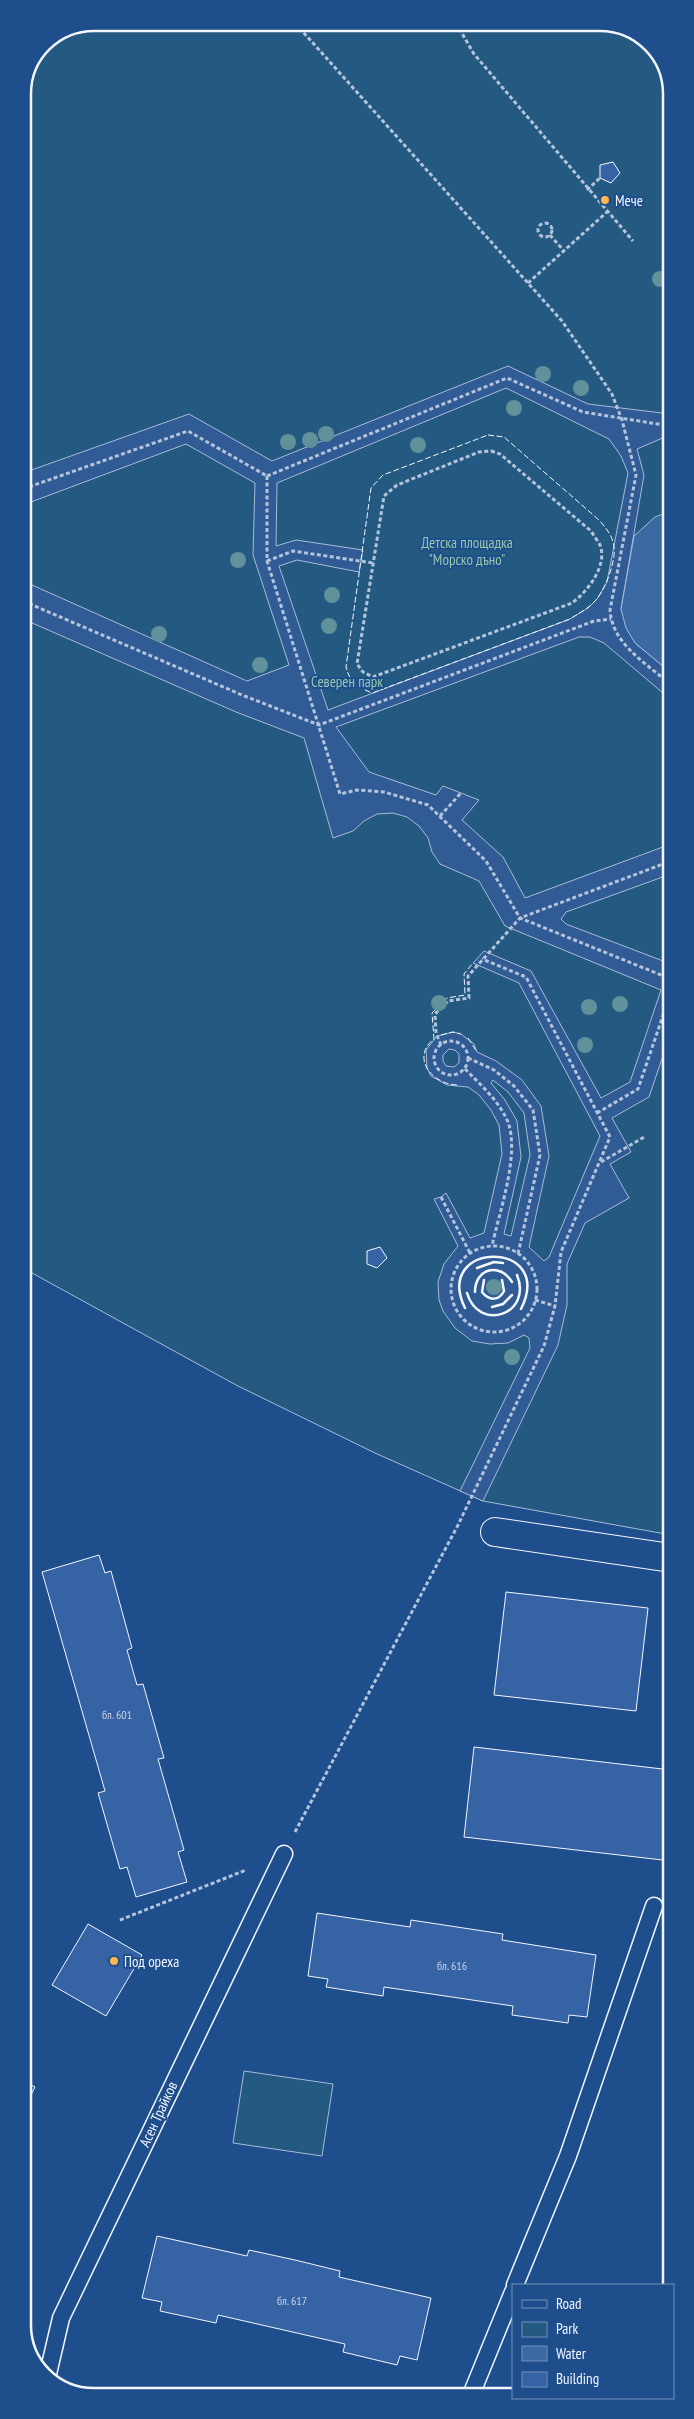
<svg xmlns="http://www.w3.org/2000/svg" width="694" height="2419" font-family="'PT Sans Narrow',sans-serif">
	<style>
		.green { fill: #245a82; stroke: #a8bbd7 }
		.parking { fill: #305b95; stroke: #a8bbd7; fill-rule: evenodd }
		.water { fill: #3b69a3; stroke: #a8bbd7 }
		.building { fill: #3563a3; stroke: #f2f6ff }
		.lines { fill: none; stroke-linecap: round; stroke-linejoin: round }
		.service-casing { stroke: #f2f6ff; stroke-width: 19 }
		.minor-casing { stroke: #f2f6ff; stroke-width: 30 }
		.path { stroke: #b3c4dc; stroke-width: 3; stroke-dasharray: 4 2.5; stroke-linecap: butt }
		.service { stroke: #1f4e8c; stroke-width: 16 }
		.minor { stroke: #1f4e8c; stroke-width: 28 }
		.fence { stroke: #f2f6ff; stroke-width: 1; stroke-dasharray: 6 2.5; stroke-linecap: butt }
		.wall { stroke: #f2f6ff; stroke-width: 2.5 }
		.tree { fill: #61919a }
		.poi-dot { fill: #ffb74d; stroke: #1f4e8c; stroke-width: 2 }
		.labels { text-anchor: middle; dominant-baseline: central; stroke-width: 4; stroke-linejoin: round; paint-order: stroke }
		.number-label { font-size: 12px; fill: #c3d1e8 }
		.poi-label { font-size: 15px; fill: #f2f6ff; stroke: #1f4e8c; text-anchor: start }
		.park-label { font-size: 15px; fill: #97c8a6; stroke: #1f4e8c }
		.street-label { font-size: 15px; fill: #f2f6ff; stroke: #1f4e8c }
		.rim { fill: none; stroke: #f2f6ff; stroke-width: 2.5 }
	</style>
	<rect width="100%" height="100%" fill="#1f4e8c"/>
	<g class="green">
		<path d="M94,23H609L647,41L670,80L671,1535L483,1501L375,1453L236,1385L23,1268V94L44,43Z"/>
		<path d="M244,2071L333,2084L322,2156L233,2143Z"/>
	</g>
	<path class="parking" d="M508,366L588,404L670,414V437H665L637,449L644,475L621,609L635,643L670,672V699L604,643L590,637H579L336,727L369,772L436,795L443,786L479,800L462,820L503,857L525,898L671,844V874L566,912L561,919L566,924L671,964V1032L649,1097L612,1118L631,1152L610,1164L629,1198L585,1223L567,1264V1305L558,1345L483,1501L460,1491L530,1348L529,1338L524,1335L508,1343L490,1344L472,1341L455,1328L443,1311L439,1300L438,1282L444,1264L458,1246L434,1199L441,1197L446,1193L470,1238L484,1233L502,1154L499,1125L491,1110L479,1095L468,1087L447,1085L431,1076L427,1068L426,1050L437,1036L453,1032L461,1034L474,1044L477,1052L496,1061L522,1080L541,1106L549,1156L529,1247L544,1261L549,1257L600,1136L519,983L473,963L484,951L531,971L601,1098L630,1082L661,990L505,926L479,881L440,864L432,852L428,838L419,826L407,817L393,813L377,814L364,821L353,831L333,838L304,738L236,712L23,619V581L247,681L289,665L253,555L255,483L186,444L23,505V473L189,414L272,461ZM506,388L609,439L621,456L628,473L607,582L597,599L588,608L570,619L328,710L279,566L297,560L359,572L363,550L296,540L276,546L277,483ZM449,1049L455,1050L459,1054V1063L454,1067L446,1066L443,1061V1055ZM493,1080L508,1092L524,1113L530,1155L511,1236L504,1234L521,1157L517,1121L505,1100L491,1083Z"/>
	<path class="water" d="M670,511V672L635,643L626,628L621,609L634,536L655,517Z"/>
	<g class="building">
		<path d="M613,162L620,173L611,183L600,178V165Z"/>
		<path d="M380,1247L387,1258L377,1268L367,1264V1251Z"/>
		<path d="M99,1555L105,1573L111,1571L132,1648L127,1650L137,1685L143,1684L164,1758L158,1759L184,1850L178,1852L187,1882L136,1897L127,1867L120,1869L98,1793L105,1791L42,1572Z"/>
		<path d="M506,1592L648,1608L636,1711L494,1695Z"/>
		<path d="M474,1747L671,1770V1861L464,1837Z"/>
		<path d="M317,1913L410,1927L411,1920L503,1934L502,1940L596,1955L587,2017L569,2015L568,2023L512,2015L513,2006L384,1987L383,1996L326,1987L328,1979L308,1976Z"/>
		<path d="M88,1924L142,1955L106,2016L52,1985Z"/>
		<path d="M24,2081L35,2087L24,2109Z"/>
		<path d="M157,2236L247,2256L249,2250L295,2260L340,2271L339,2277L431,2298L417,2360L400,2356L397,2365L343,2352L345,2344L218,2315L216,2323L160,2311L162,2302L142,2298Z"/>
	</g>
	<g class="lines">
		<g class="service-casing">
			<g id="service">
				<path d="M515,2285L568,2156L654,1906"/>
				<path d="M47,2378L61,2318L284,1854"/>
				<path d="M471,2395L513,2292"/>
			</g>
		</g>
		<g class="minor-casing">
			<path id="minor" d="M495,1532L671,1558"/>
		</g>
		<g class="path">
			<path d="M295,23L562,321L612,394L622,420L636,475L610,610C612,644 646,663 670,684"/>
			<path d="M456,23L474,54L633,241"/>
			<path d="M587,190L600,178"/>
			<circle cx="545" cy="230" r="7"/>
			<path d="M550,235L564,251"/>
			<path d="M528,283L607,212"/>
			<path d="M491,451L500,454L591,531C594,536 598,541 600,545C608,566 587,592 572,603L373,677L363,672L357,664L384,496L397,485L479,452Z"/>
			<path d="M267,476V561L340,794L357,790L384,792L428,805L486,861L520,918L671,979"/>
			<path d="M267,476L507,378L583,412L670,426"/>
			<path d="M23,489L188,431L267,476"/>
			<path d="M267,561L293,551L373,563"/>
			<path d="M23,601L242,695L319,725L594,621L611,619"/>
			<path d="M440,816L461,793"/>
			<circle cx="451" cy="1058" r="17"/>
			<path d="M441,1045L436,1033L435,1014L448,1001L469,998L468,976L520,918L671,861"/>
			<path d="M468,1058L494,1070L514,1086L533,1110L540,1155L518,1254"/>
			<path d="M465,1069C481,1085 499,1101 508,1122C520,1155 499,1213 492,1246"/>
			<path d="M597,1113L638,1089L671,992"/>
			<path d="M601,1162L646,1136"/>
			<path d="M441,1197L470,1253"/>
			<circle cx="494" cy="1289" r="43"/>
			<path d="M535,1300L555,1306"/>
			<path d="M295,1832L458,1525L544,1346L555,1306L561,1252L610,1137L526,977L482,959"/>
			<path d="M120,1920L246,1870"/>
		</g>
		<use href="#service" class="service"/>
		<use href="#minor" class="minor"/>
		<g class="fence">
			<path d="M488,435L504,437L599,520C606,528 613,536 614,547C616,561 605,591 595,601C588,609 579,613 570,619L372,693C358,687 350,683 346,667L371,488L383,475Z"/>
			<path d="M441,1035L453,1032L461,1034"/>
			<path d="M468,1038L477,1052"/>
			<path d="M457,1085C431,1084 411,1057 434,1039L432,1013L447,998L465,995L464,974L473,963"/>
		</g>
		<g class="wall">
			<path d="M477,1268L494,1262L503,1263"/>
			<path d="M484,1280L482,1292C489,1301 499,1301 504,1291L502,1280"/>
			<circle cx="493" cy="1287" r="4.5"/>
			<path d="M475,1292C475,1268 500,1262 512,1282"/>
			<path d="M467,1293C479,1333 533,1314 517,1275"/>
			<path d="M492,1307L503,1304L512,1295"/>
			<path d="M465,1308C432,1240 556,1239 521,1309"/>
		</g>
	</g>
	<g class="tree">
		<circle cx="660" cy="279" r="8"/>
		<circle cx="543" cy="374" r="8"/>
		<circle cx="581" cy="388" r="8"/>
		<circle cx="514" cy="408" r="8"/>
		<circle cx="326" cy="434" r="8"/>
		<circle cx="310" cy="440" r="8"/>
		<circle cx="288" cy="442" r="8"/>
		<circle cx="418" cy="445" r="8"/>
		<circle cx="238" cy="560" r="8"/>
		<circle cx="332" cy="595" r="8"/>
		<circle cx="329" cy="626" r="8"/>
		<circle cx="159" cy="634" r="8"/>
		<circle cx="260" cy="665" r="8"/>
		<circle cx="439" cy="1003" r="8"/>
		<circle cx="620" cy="1004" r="8"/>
		<circle cx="589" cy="1007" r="8"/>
		<circle cx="585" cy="1045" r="8"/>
		<circle cx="494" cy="1287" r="8"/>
		<circle cx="512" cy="1357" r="8"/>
	</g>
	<g class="poi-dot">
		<circle cx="605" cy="200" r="5"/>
		<circle cx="114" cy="1961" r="5"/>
	</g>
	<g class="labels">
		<g class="number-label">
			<text x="117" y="1714">бл. 601</text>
			<text x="452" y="1965">бл. 616</text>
			<text x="292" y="2300">бл. 617</text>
		</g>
		<g class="poi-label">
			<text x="615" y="200">Мече</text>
			<text x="124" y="1961">Под ореха</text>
		</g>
		<g class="park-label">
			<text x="467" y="542">Детска площадка<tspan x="467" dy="17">"Морско дъно"</tspan></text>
			<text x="347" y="681">Северен парк</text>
		</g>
		<g class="street-label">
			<text transform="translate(158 2114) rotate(-65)">Асен Трайков</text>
		</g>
	</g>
	<path d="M0 0H694V2419H0ZM94 31H600A63 63 0 0 1 663 94V2325A63 63 0 0 1 600 2388H94A63 63 0 0 1 31 2325V94A63 63 0 0 1 94 31Z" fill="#1f4e8c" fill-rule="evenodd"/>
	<path class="rim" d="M94 31H600A63 63 0 0 1 663 94V2325A63 63 0 0 1 600 2388H94A63 63 0 0 1 31 2325V94A63 63 0 0 1 94 31Z"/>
	<rect x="512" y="2284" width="162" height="115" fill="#1f4e8c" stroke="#7391ba"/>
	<rect x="522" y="2300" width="25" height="8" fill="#1f4e8c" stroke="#7391ba"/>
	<text x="556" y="2309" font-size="15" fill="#f2f6ff">Road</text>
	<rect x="522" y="2322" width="25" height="15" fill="#245a82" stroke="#7391ba"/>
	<text x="556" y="2334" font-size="15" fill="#f2f6ff">Park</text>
	<rect x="522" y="2346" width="25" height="15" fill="#3b69a3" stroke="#7391ba"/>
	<text x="556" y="2359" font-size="15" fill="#f2f6ff">Water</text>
	<rect x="522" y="2372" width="25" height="15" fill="#3563a3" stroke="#7391ba"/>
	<text x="556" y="2384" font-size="15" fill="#f2f6ff">Building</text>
</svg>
